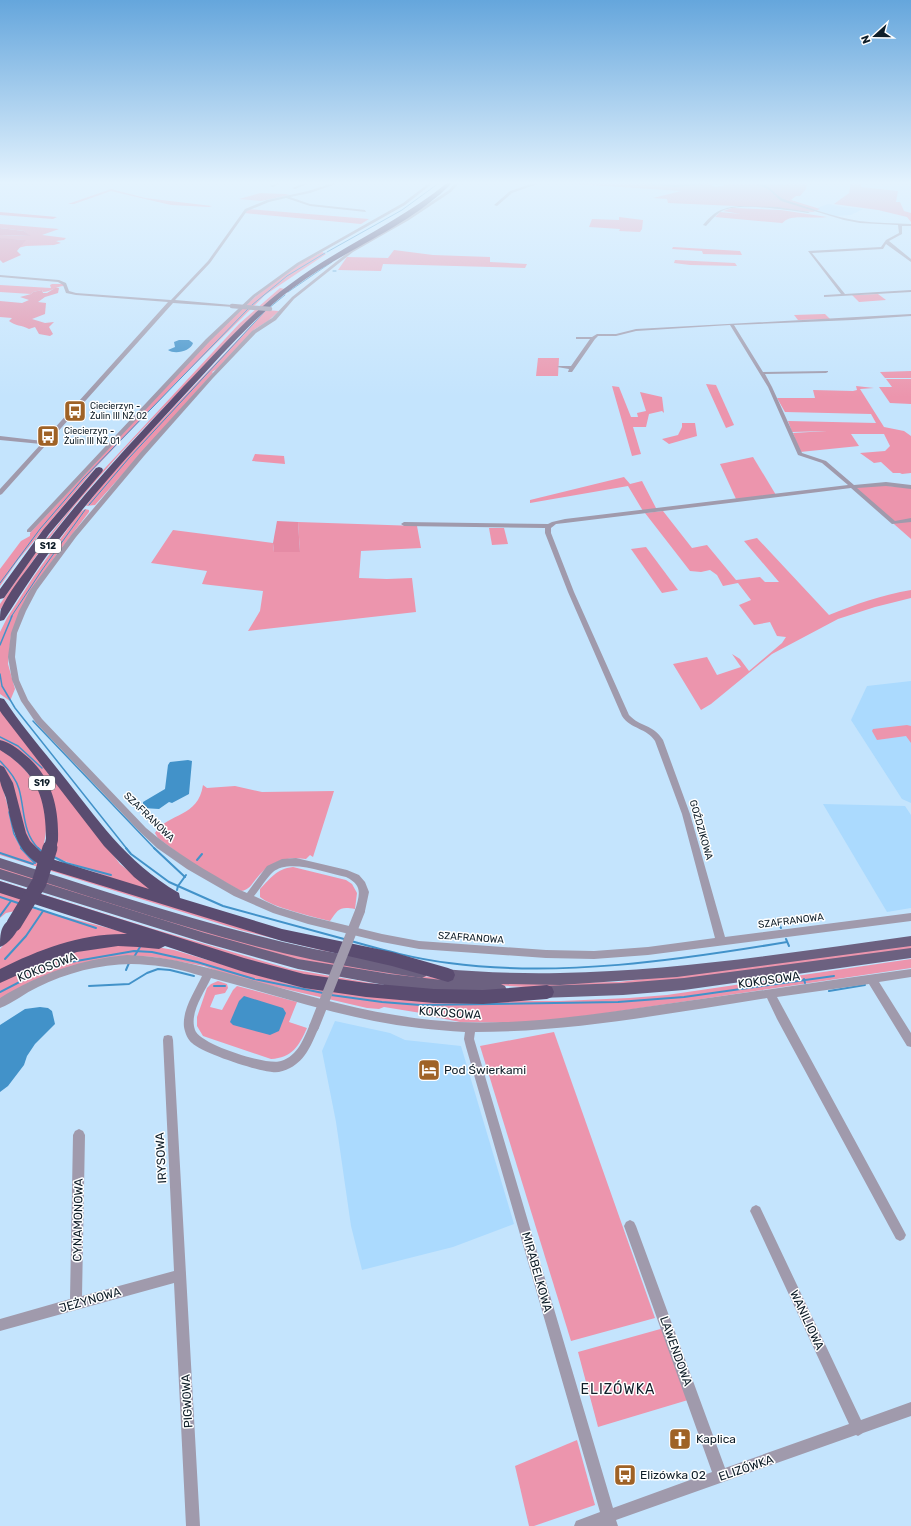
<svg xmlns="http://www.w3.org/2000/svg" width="911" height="1526" font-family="Rubik,sans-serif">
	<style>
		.built { fill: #abdafe }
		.green { fill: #ec95ad }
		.forest { fill: #e58ba5 }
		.water { fill: #4292c9 }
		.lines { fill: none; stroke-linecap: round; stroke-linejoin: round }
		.stream-far2 { stroke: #4292c9; stroke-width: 1 }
		.stream-far1 { stroke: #4292c9; stroke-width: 1.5 }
		.stream { stroke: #4292c9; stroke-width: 2 }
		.minor { fill: #a09aac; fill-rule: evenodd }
		.major { fill: #6c6180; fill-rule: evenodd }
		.highway { fill: #5a4c70; fill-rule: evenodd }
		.minor-bridge-far1 { stroke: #a09aac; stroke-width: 4.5 }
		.minor-bridge { stroke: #a09aac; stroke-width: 10 }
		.highway-bridge-far1 { stroke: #5a4c70; stroke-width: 12 }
		.highway-bridge { stroke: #5a4c70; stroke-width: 15 }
		.labels { text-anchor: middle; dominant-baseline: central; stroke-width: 3; stroke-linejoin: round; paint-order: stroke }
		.far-poi-label { font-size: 9px; fill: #0f1e29; stroke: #fff; text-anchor: start }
		.shield { fill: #fff; stroke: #576269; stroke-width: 1 }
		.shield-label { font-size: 9px; font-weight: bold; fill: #0f1e29 }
		.street-label { font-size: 10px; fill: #0f1e29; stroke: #fff }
		.near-street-label { font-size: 12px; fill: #0f1e29; stroke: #fff }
		.near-poi-label { font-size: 12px; fill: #0f1e29; stroke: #fff; text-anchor: start }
		.near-quarter-label { font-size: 14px; letter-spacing: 1px; fill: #0f1e29; stroke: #fff }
	</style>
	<rect width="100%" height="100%" fill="#c4e4fd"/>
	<g class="built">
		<path d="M828,204L843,207L863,209L851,215L834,216L817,210H819L817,208Z"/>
		<path d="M911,681V803L902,799L851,720L867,686Z"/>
		<path d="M823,804L905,806L911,815V908L887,912Z"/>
		<path d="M335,1021L390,1033L405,1040L461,1046L514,1224L453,1247L362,1270L351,1226L336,1122L322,1051Z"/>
	</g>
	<g class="green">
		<path d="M562,183H712L709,184L715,187L727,185L723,183L786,185V183H807L806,189L800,196H796L791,200L820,209L813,212L758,207L668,203L667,199L653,198L681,191Z"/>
		<path d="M851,183H860L861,187L898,191L896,202H900L904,211L911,213V222L907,217L878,210L834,204L849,193Z"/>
		<path d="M111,189L145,198L212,206L209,207L171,205L111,191L74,204H68Z"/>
		<path d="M260,193L286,194L290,195L261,201L239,199Z"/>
		<path d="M732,208L781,210L827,217C816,219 795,215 786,220C784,221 783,223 781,224L782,223L715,217L720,212L741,214L723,211Z"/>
		<path d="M248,209L369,219L361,224L244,213Z"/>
		<path d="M619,217L643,220L642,229L640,232L619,231L620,229L589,227L592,219L619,220Z"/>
		<path d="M0,224L59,229L42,235L66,238L64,240L56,241L61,243L54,245L26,246L18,248L0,249L25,240L3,239L0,238V235L30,236L24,231L0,228Z"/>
		<path d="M673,247L740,251L742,255L703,254L702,251L672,249Z"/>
		<path d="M394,250L433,255L490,257V262L527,264L525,268L383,264L381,271L338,270L347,257L388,258Z"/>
		<path d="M322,252L326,254L265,295L172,387L95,468L18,560L0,586V569L21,541L30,536V533L211,338L255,297L295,266Z"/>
		<path d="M675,260L735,263L737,266L690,265L674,263Z"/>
		<path d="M52,284H64V286C56,286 51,292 43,292L42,290L33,292L31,294L0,292V285L51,288L50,285Z"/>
		<path d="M280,288L285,289C213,358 140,427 76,504C48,538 23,574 0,610V604L36,552L92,482L239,324Z"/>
		<path d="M878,294L886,300L859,302L852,295Z"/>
		<path d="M266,310L279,311L268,321L255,329L217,369L212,372L213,373L95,505L86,506L103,484L136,447Z"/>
		<path d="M825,314L830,319L798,320L794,315Z"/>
		<path d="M538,358H559L558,376H536Z"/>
		<path d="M911,371V378H885L880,372Z"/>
		<path d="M886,379H911V404L890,403L879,387H892Z"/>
		<path d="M706,384L716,385L734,425L726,428Z"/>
		<path d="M612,386L619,387L631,417H638L637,413L646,411L640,392L662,397L664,413L662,411L649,414L646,427H633L641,454L632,456Z"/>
		<path d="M856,386L874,388L860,389L884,427L904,431L911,436V473L902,474L900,473H893L881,462L874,463L860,453L885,451L890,446L884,434H851L859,446L800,452L793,433L827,431L792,432L788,421L876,423L871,414L785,412L777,398H815L813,390L853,391L857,390Z"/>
		<path d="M682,423H695L697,436L669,444L662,439L678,435L682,427Z"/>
		<path d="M255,454L284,456L285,464L252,461Z"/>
		<path d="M753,457L776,495L736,499L720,464Z"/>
		<path d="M624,477L630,484L642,481L657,510L643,511L628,486L530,503V500Z"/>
		<path d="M876,485L911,488V539L853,488Z"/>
		<path d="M85,509L89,510V512L57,554L30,593L11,635L8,664L15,689L10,701L0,694V632L7,618L34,576L79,513Z"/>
		<path d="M663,511L692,548L707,545L736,580L760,577L765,582H779L744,541L757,538L829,615C856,604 882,595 911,590V598L875,607L838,619L772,654L711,704L701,710L673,664L707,657L717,675L741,667L732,654L740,659L749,671L782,643L786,637L777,636L770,622L754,625L739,605L751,600L738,583L723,586L717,575L710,570L701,572L690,571L645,513Z"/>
		<path d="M298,522L417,526L421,548L361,551L359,578L387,579L412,578L416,612L248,631L260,611L263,591L202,584L207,571L151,563L173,530L273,543L274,552H300Z"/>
		<path d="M489,528H504L508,544L492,545Z"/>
		<path d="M646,547L678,590L662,593L631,549Z"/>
		<path d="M0,707L120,864L160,896L54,857L36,766C26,755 14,746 0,740Z"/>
		<path d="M907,725L911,726V743L906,736L877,740L872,731L873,729Z"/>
		<path d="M0,749C28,767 48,793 46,827C46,837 43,846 42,855L29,844L6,771L0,764Z"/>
		<path d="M0,777L10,815L14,836L19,844L26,854L37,863L59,871L354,955L325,951L240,930L0,855Z"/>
		<path d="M203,785L207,788L235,786L262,792L334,791L313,857L310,855L306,859C285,856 269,862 256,879C251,885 249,890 241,891L193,864L158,838L155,833C169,812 198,818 203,785Z"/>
		<path d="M0,867L156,915L415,975L446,979L544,983L619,982L911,945V949L667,981L543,988L443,982L322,964L272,954L0,870Z"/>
		<path d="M293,867L346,880L352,884L357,893L355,909C340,906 338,909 330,921C314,917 271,907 260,897V889C271,878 276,869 293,867Z"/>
		<path d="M0,881L150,928L290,969L394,987L290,974L0,884Z"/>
		<path d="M0,891L24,899L15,911L6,913L0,918Z"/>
		<path d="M31,908L143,937H118L0,971V949L11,936Z"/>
		<path d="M105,946H151L174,950L288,984L321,989L470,1001H561L629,998L667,995L911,959V968L600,1014L528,1023L460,1022L430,1016L427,1014L384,1007L379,1009L367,1008L247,980L219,972L204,966L154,957L135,956L44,976L28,983L0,999V980L56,956Z"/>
		<path d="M218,981L227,984L228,988L225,993L215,995L210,1007L222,1010L233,990L237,986L297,1002L289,1022L307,1028C299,1046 292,1058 271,1059L203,1036L197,1026V1017L207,988L211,984Z"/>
		<path d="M554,1032L655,1318L571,1341L480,1046Z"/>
		<path d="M664,1328L688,1400L598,1427L578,1352Z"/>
		<path d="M577,1440L595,1505L534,1526H529L515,1466Z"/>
	</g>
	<g class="forest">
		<path d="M0,212L57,217L53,219L0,215Z"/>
		<path d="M0,228L24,231L31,236L0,235Z"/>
		<path d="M0,238L26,240L17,251L21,255L3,263L0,260Z"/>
		<path d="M55,288H59L58,293L45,297L38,302L46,303L45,314L32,319L45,323L54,322L49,327L53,334L50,336L39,334L35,327L29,329C22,325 15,326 9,321L12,318L0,317V301L22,303L29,300L20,297L31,294L33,292L42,290L43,293H47Z"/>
		<path d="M277,521L298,522L300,552H274L273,543Z"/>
	</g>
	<g class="water">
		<path d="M179,340H189L193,343C191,351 175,355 168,350L175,347L174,342Z"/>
		<path d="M188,760L192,761L189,794L172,803L169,802L159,809L143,808V802L165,789L168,765L170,762Z"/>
		<path d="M244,996L283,1008L286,1013L279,1031L270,1035L233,1025L230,1022L239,1001Z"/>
		<path d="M40,1007L48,1008L52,1011L55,1024L35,1044L27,1056L24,1065L8,1086L0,1092V1025L25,1009Z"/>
	</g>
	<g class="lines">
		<g class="stream-far2">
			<path d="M327,252L402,210L439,183"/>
			<path d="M333,271H336"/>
			<path d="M288,292L332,262"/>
			<path d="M252,305L287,276L325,253"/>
			<path d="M269,308L285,295"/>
			<path d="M89,505L129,458L266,310"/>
			<path d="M0,583L40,529L83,479L248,309"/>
			<path d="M11,617L42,570L85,510"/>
		</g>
		<g class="stream-far1">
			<path d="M0,645L12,616"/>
			<path d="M0,674L2,686L15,708L127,849"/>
			<path d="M33,721L155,849"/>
			<path d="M0,737L18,746L42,768"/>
			<path d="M0,761C8,769 16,778 19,789C25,810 22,833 39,849"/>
			<path d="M9,812L14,834L22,849"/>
		</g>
		<g class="stream">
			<path d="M21,848L35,863"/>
			<path d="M38,848L41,851"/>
			<path d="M126,848L131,854L169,882L223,906L344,939"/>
			<path d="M154,848L185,877"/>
			<path d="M0,853L33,864"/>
			<path d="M54,857L66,863L111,875"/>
			<path d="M197,860L202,854"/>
			<path d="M177,890L178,886L186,875"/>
			<path d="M0,897L18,903"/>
			<path d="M32,907L96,928"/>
			<path d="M0,916L11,901"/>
			<path d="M776,919L781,928"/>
			<path d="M786,939L789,946"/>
			<path d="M351,941C383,950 415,959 449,963C557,978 680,960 787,942"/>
			<path d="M134,957L140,947"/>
			<path d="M5,959L26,936L43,911"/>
			<path d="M126,970L129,963"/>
			<path d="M804,979L805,983"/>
			<path d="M89,986L129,984L147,973L158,969L170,970L194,976"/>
			<path d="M214,986H225"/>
			<path d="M829,991L865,985"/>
			<path d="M0,992L35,974L65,963L134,951L152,952L197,962L254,979L323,993"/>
			<path d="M331,995L382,1002L420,1005L618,1002L684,997L834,976"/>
		</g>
		<g class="minor">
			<path d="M277,183H282L273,187L270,186Z"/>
			<path d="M305,183H310L295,189L292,188Z"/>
			<path d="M333,183H339L310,193L290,197L310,204L365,210L366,212L310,206L286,198L269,202L247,211L210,263L175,300L232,305H234V307L173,303L2,494L0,495V489L41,444L0,440V436L43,441L168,302L76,295L66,293L63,285L58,282L0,277V275L59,280L66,283L69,291L76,293L171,300L208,261L245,209L267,200L308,191Z"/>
			<path d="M429,183H433L405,205L299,265L255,297L210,341L31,532H27V530L206,339L253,295L297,263L403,203Z"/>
			<path d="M455,183H459L451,192L409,220L353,252L294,299L276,320L256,333L213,378L144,456L76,537L37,590L26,611L17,633L15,657L19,680L28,700L42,719L146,828C175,853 207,871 240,890L247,893L267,866L282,859L296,858L347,870L359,875L365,882L369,892L365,911L363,914L360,915L357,914L355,911C359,895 364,886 346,877C327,873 289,858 273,872C267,877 260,889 254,896L278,907L308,916L382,934L419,941L546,950L594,951L648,947L715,938L682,814L655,741C647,728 630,729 622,716L568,592L545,533V528L404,526L401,524L404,522L548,524L552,522L565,519L848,485L822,463L798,455L768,387L730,325L636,331L616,336H598L595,339L572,372H568L569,369L557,367L559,366H571L590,339H576V337H592L597,334H616L636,329L911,314V316L853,320L734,325L763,372L828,371V372L826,373L765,374L772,387L802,453L826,461L854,485L886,482L911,485V489L886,486L857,488L895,521L911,518V522L892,524L851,488L565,523L556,524L551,528V533L574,592L629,715C640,727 653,724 663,740L690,814L725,937L911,913V921L648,955L594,959L546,958L419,949L382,942L308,924L273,913L234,896L187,869L157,848L140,832L36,723L21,701L12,680L8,657L11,633L19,611L30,590L72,534L140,453L210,376L252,331L272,318L292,297L351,250L407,218L449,190Z"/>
			<path d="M534,183H540L512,193L497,206L494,205L510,191Z"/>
			<path d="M637,183L675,185L715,183L675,187Z"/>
			<path d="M754,183C772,183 773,196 786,200C809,208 835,217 859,221C876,223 894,223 911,224V226H902V234L889,241L911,259V262L886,244L883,249L812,253L845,294L911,290V292L824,297V295H825L841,294L808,251L881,247L886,240L899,233L898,225L860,223L844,220L781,201L768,189Z"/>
			<path d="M740,206L777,207L810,212L808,213C788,210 740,202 722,211C716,214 711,221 706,226L703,225C715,211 721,208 740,206Z"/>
			<path d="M127,955C173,956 218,971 263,983C318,999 374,1014 431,1020C509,1028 589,1015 666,1004C748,993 829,980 911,969V977L879,982L911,1033V1047L907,1046L869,984L777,997L904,1231L906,1235L904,1239L900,1241L896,1239L777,1019L767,998C670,1013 573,1032 475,1032L474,1039L613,1508L712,1472L624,1226L626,1222L630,1220L634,1222L636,1226L725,1468L849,1424L752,1215L750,1211L752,1207L756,1205L760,1207L861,1420L911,1402V1416L863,1433L858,1436L856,1435L616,1520L618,1526H574L576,1521L600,1512L466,1047L464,1039L465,1032C434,1030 404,1027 374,1021C319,1010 265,992 211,978C204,993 189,1013 195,1030C199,1044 267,1066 281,1061C298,1056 304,1038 310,1024L314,1022L318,1024L319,1027C312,1043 306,1060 290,1068C284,1071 278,1073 272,1072C257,1071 202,1053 192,1043C188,1040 185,1033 184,1027C182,1010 195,991 202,976C185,971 167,966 148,965C111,961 71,971 38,987C25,993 13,1003 0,1008V998C39,974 81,959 127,955Z"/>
			<path d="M168,1035L172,1036L173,1040L200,1526H186L174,1283L0,1331V1319L70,1299L73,1135L75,1131L79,1129L83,1131L85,1135L82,1296L174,1271L163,1040L164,1036Z"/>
		</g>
		<g class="major">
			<path d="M0,858C104,891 208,926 314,949C350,956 386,961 422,966L426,968L428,972L426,976L422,978C386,973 350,967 314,960C208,937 104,901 0,868Z"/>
			<path d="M0,869L205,933L298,959L390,974L442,980L438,979L436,975L438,971L442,969C481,972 520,974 560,973C677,971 795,952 911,936V946L677,977L560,985L501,984L505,986L507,990L505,994L501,996L457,994L390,986L298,969L205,943L0,879Z"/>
			<path d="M911,948V958L684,990L623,995L541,998L537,996L535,992L537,988L541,986L623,983L684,978Z"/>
		</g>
		<g class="highway">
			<path d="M447,183H452C409,227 343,250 293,288C254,317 222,355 189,390C147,435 105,480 67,529C44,558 24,589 4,620L0,621C0,617 0,612 1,609C9,592 22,576 33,561C78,498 131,443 183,387C217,352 249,314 289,285C339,247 398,223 447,183Z"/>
			<path d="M99,467L102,468L103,470L102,472L49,534L4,598L0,599V589L43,530L96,468Z"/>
			<path d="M0,698L4,699C21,725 41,748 60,772C98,819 124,861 179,893L180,898L282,929L392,952L448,968L453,970L455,975L453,980L448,982L392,966L282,941L51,870C16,857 13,830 6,798C4,792 1,787 0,781C0,776 0,770 0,765L4,767L13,783L26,833L30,841L40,851L55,860L149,889L134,877L104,846L2,714L0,711Z"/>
			<path d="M0,740C9,742 17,748 24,754C51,775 59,806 58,839L57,843L52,844L47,843L46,839C46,797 36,772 0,750Z"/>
			<path d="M0,881L244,958L304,974L366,983L434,989L483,990L547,985L552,987L554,992L552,997L547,999L483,1004L434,1003L366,997L304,988L244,972L165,946L159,949L138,947L118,946L77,952L42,964L0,983V969C40,949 82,933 127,934L0,893Z"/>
			<path d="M14,918L19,920L21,924C17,932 9,944 0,947C0,934 0,923 14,918Z"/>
		</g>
		<path class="minor-bridge-far1" d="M232,306L270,309"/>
		<path class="minor-bridge" d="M314,1027L360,911"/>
		<path class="highway-bridge-far1" d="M50,849L52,839"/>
		<path class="highway-bridge" d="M14,924L39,883L50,848"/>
	</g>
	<linearGradient id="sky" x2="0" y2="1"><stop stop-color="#65a6dc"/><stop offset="0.46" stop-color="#e4f3fe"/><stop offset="1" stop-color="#e4f3fe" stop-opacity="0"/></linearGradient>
	<rect width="911" height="397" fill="url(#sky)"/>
	<defs>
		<g id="bus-square" transform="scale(1.15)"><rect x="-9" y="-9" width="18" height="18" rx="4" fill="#9f6226" stroke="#fff"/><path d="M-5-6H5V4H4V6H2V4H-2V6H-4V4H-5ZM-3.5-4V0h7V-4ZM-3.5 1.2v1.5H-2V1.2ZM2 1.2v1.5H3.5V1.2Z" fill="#fff"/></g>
		<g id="hotel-square" transform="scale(1.15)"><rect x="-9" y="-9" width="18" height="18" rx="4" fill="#9f6226" stroke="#fff"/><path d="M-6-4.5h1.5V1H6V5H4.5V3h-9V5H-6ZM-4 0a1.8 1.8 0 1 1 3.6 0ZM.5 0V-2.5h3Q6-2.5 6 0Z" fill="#fff"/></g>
		<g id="church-square" transform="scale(1.15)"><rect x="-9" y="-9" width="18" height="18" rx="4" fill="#9f6226" stroke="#fff"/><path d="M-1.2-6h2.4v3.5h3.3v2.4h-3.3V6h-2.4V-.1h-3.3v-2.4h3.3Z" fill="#fff"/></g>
	</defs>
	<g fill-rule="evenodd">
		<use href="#bus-square" x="75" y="411"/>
		<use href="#bus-square" x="48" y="436"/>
		<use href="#hotel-square" x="429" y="1070"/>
		<use href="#church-square" x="680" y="1439"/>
		<use href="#bus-square" x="625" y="1475"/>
	</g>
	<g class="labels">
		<g class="far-poi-label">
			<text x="90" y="406">Ciecierzyn -<tspan x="90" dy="10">Żulin III NŻ 02</tspan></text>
			<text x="64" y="431">Ciecierzyn -<tspan x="64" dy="10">Żulin III NŻ 01</tspan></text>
		</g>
		<g class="shield">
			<rect x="35" y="539" width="26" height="14" rx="3"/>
			<rect x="29" y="776" width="26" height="14" rx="3"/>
		</g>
		<g class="shield-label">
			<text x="48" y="546">S12</text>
			<text x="42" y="783">S19</text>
		</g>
		<g class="street-label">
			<text transform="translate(149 817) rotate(44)">SZAFRANOWA</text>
			<text transform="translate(701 830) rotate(74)">GOŹDZIKOWA</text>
			<text transform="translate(791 921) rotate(-7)">SZAFRANOWA</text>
			<text transform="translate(471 938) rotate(4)">SZAFRANOWA</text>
		</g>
		<g class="near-street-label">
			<text transform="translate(47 967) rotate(-21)">KOKOSOWA</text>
			<text transform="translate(769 980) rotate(-8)">KOKOSOWA</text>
			<text transform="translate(450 1013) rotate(4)">KOKOSOWA</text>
			<text transform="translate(161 1158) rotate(-93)">IRYSOWA</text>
			<text transform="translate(78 1220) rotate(-89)">CYNAMONOWA</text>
			<text transform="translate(537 1272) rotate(74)">MIRABELKOWA</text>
			<text transform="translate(90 1300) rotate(-16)">JEŻYNOWA</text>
			<text transform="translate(807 1320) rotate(65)">WANILIOWA</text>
			<text transform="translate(676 1351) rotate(70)">LAWENDOWA</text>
			<text transform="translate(187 1401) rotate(-93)">PIGWOWA</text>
			<text transform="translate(746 1468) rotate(-19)">ELIZÓWKA</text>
		</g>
		<g class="near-poi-label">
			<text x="444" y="1070">Pod Świerkami</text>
			<text x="696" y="1439">Kaplica</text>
			<text x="640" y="1475">Elizówka 02</text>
		</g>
		<g class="near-quarter-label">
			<text x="618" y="1389">ELIZÓWKA</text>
		</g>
	</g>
	<g transform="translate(875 36) rotate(249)" stroke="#ffffff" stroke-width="3" paint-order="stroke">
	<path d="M0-3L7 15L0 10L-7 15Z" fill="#0f1e29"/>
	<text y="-6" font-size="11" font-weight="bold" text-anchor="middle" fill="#0f1e29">N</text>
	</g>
</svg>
